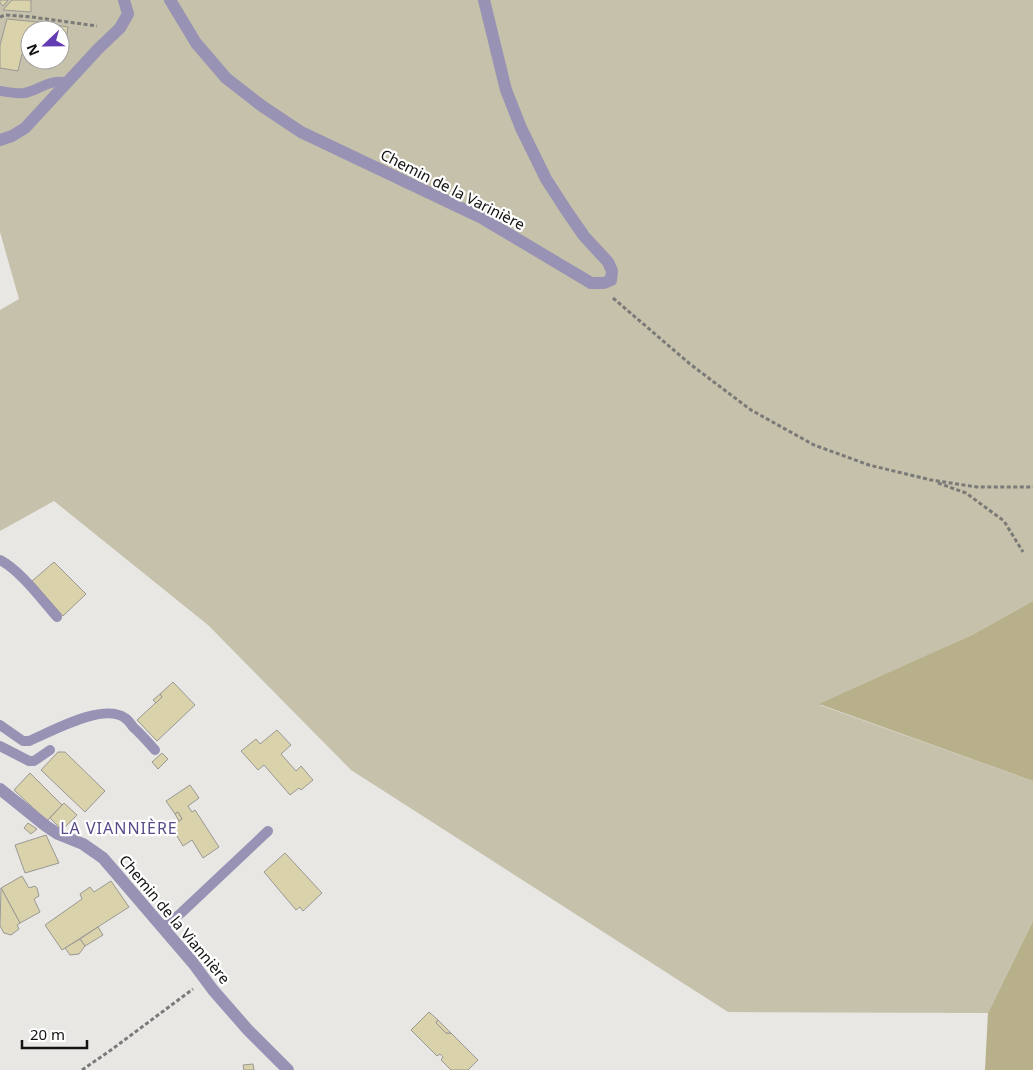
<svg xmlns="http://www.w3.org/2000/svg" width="1033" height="1070" font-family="'Noto Sans',sans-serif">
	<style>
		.green { fill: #c6c1aa; fill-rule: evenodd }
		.forest { fill: #b8b08a }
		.building { fill: #dad2aa; stroke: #999895 }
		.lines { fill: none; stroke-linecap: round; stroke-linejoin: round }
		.path { stroke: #7a7a78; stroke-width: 3; stroke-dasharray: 4 2.5; stroke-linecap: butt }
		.lane { stroke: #9892b4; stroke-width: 10 }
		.street { stroke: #9892b4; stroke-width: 12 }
		.labels { text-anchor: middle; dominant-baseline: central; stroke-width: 4.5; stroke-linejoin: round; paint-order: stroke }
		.street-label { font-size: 15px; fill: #131312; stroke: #fff }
		.neighbourhood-label { font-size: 16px; letter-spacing: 1px; fill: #594a88; stroke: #fff }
	</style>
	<rect width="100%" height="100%" fill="#e8e7e4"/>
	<path class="green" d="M0,0H1033V601L972,635L820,705L1033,781V921L988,1013L728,1012L351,770L208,625L54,501L0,531V310L19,299L0,232ZM30,30H60V60H30Z"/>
	<g class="forest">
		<path d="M1033,601V781L819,704L972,635Z"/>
		<path d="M1033,921V1070H985L988,1013Z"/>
	</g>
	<g class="building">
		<path d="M0,0H8L3,6L0,3Z"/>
		<path d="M12,0H31V12L3,10Z"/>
		<path d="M7,19L38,22L68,27L63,61L59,60L60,30H30V56L22,54L18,71L0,68V45Z"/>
		<path d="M54,562L86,594L63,616L32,581Z"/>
		<path d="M173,682L195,705L157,741L137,720L162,697L160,694Z"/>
		<path d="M160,694L162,697L156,703L153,700Z"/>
		<path d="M277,730L291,745L281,754L296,771L301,766L313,780L301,790L299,788L290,795L264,765L258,770L241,751L256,739L260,744Z"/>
		<path d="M58,752H65L105,791L85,812L41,770Z"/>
		<path d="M162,753L168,759L158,769L152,762Z"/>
		<path d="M30,773L62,805L47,821L14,790Z"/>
		<path d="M190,785L199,798L188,806L192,812L195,810L219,847L203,858L192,840L183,846L171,826L182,819L178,812L175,814L166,801Z"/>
		<path d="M64,803L77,815L62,830L50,818Z"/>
		<path d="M178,812L182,819L179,821L175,814Z"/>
		<path d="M28,823L37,829L31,834L24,828Z"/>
		<path d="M46,835L59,863L25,873L15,845Z"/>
		<path d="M285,853L322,893L303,911L300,907L296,910L264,872Z"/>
		<path d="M22,876L29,888L35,886L37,888L39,896L34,899L40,912L20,923L1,888Z"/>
		<path d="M111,881L129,907L62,950L45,925L82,899L80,894L90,887L94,892Z"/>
		<path d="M1,888L20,923L17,925L19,929L11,935L4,933L0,926Z"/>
		<path d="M98,927L103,935L85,946L80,939Z"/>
		<path d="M80,939L85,946L79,954L70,955L65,948Z"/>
		<path d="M429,1012L438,1020L436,1023L446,1033H451L478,1060L468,1070H451L441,1060L443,1057L440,1054L437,1056L411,1030Z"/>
		<path d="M438,1020L451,1033H446L436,1023Z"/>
		<path d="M253,1064L254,1070H244L243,1065Z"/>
	</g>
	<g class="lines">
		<g class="path">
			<path d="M0,17L5,15L32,17L97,26"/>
			<path d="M613,298L690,364L751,410L814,445L869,465L931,480L977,487H1033"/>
			<path d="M938,483L966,493L1004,521L1023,552"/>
			<path d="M82,1070L111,1050L193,989"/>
		</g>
		<g class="lane">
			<path d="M0,91C8,92 16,94 24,93C40,90 50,78 67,83"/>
			<path d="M0,560C20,570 42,600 57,617"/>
			<path d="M0,725L23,741H29C51,732 103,702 125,718C128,720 131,724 133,727C141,734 148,742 155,750"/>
			<path d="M0,746L29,761H34L50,750"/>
			<path d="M163,928L181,913L268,831"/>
		</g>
		<g class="street">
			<path d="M170,0L196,43L226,78L262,106L301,132L482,218L591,283H604L611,280L612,271L608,262L584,236L566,210L546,179L521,128L506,90L484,0"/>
			<path d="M0,140L12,136L25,128L98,49L120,28L128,14L124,0"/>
			<path d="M0,789L46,826L58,834L83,844L103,858L193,963L213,990L248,1030L288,1070"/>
		</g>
	</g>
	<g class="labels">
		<g class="street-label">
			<text transform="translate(453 189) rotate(27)">Chemin de la Varinière</text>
			<text transform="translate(175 919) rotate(50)">Chemin de la Viannière</text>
		</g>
		<g class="neighbourhood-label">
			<text x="119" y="828">LA VIANNIÈRE</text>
		</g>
	</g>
	<g transform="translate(45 45) rotate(248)"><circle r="24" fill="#ffffff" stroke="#a1a1a0"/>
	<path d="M0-4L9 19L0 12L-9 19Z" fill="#633bb3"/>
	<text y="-8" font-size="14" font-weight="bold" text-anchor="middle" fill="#131312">N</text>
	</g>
	<path d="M22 1040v8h65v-8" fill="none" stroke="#131312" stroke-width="2.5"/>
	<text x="30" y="1040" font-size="15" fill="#131312" stroke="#ffffff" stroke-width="4" paint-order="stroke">20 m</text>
</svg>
